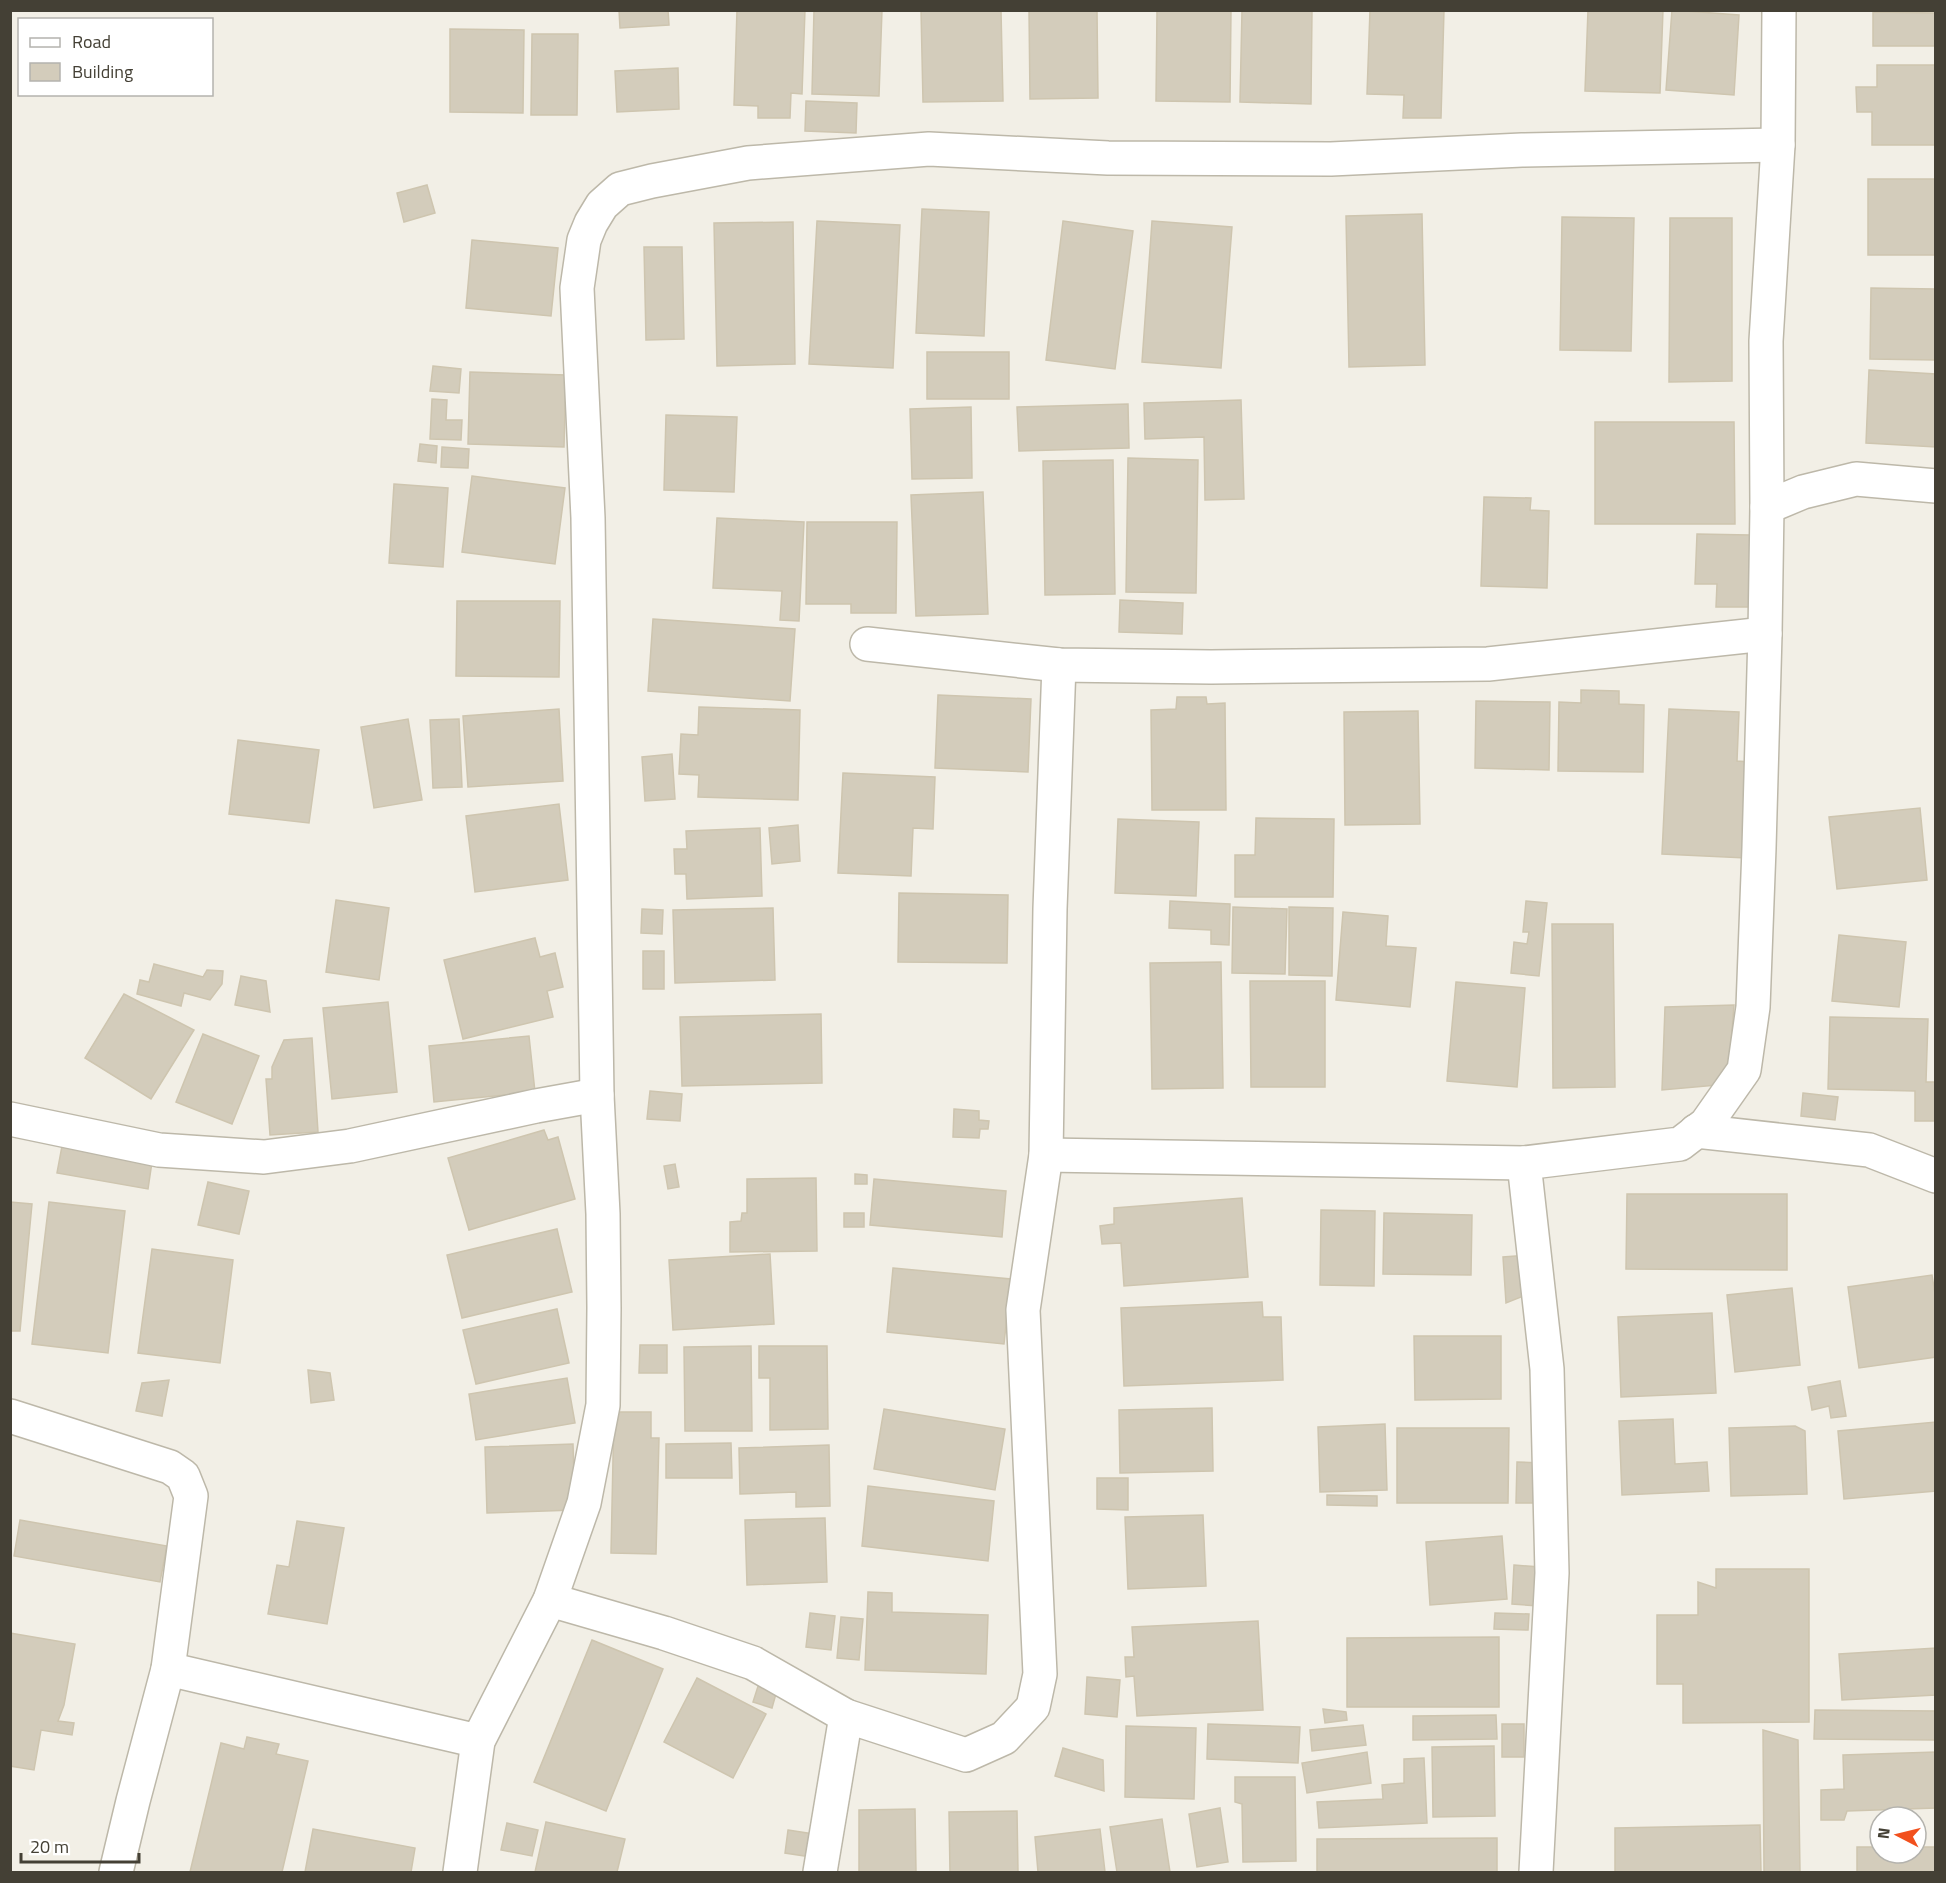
<svg xmlns="http://www.w3.org/2000/svg" width="1946" height="1883" font-family="'Titillium Web',sans-serif">
	<style>
		.building { fill: #d3ccbb; stroke: #cec5af; stroke-width: 1.5 }
		.lines { fill: none; stroke-linecap: round; stroke-linejoin: round }
		.minor-casing { stroke: #bdb8a9; stroke-width: 36 }
		.minor { stroke: #fff; stroke-width: 33 }
	</style>
	<rect width="100%" height="100%" fill="#f2efe6"/>
	<g class="building">
		<path d="M619,10H668L669,25L620,28Z"/>
		<path d="M737,10H805L802,94L791,93L790,118H758V106L734,105Z"/>
		<path d="M814,10H882L879,96L812,94Z"/>
		<path d="M921,10H1001L1003,101L923,102Z"/>
		<path d="M1029,10H1097L1098,98L1030,99Z"/>
		<path d="M1157,10H1231L1230,102L1156,101Z"/>
		<path d="M1242,10H1312L1311,104L1240,102Z"/>
		<path d="M1370,10H1444L1441,118H1403L1404,95L1367,94Z"/>
		<path d="M1588,10H1663L1660,93L1585,91Z"/>
		<path d="M1672,10L1739,15L1734,95L1666,90Z"/>
		<path d="M1873,12L1936,13V46H1873Z"/>
		<path d="M450,29L524,30L523,113L450,112Z"/>
		<path d="M532,34H578L577,115H531Z"/>
		<path d="M1877,65H1936V145H1872V112H1857L1856,87H1877Z"/>
		<path d="M678,68L679,109L617,112L615,71Z"/>
		<path d="M806,101L857,103L856,133L805,131Z"/>
		<rect x="1868" y="179" width="68" height="76"/>
		<path d="M427,185L435,213L404,222L397,193Z"/>
		<path d="M922,209L989,212L984,336L916,333Z"/>
		<path d="M1422,214L1425,365L1349,367L1346,216Z"/>
		<path d="M1562,217L1634,218L1631,351L1560,350Z"/>
		<path d="M1670,218H1732V381L1669,382Z"/>
		<path d="M817,221L900,225L893,368L809,364Z"/>
		<path d="M1063,221L1133,231L1115,369L1046,360Z"/>
		<path d="M1152,221L1232,227L1221,368L1142,362Z"/>
		<path d="M793,222L795,364L717,366L714,223Z"/>
		<path d="M472,240L558,248L551,316L466,308Z"/>
		<path d="M644,247H682L684,339L646,340Z"/>
		<path d="M1871,288L1936,289V360L1870,359Z"/>
		<rect x="927" y="352" width="82" height="47"/>
		<path d="M433,366L461,369L459,393L430,391Z"/>
		<path d="M1869,370L1936,374V447L1866,443Z"/>
		<path d="M470,372L566,375L564,447L468,444Z"/>
		<path d="M432,399L447,400L446,420H462L461,440L430,439Z"/>
		<path d="M1241,400L1244,499L1205,500L1204,437L1145,439L1144,403Z"/>
		<path d="M1128,404L1129,448L1019,451L1017,407Z"/>
		<path d="M971,407L972,478L912,479L910,409Z"/>
		<path d="M666,415L737,417L734,492L664,490Z"/>
		<path d="M1595,422H1734L1735,524H1595Z"/>
		<path d="M420,444L437,446L436,463L418,461Z"/>
		<path d="M442,447L469,449L468,468L441,467Z"/>
		<path d="M1128,458L1198,460L1196,593L1126,592Z"/>
		<path d="M1113,460L1115,594L1045,595L1043,461Z"/>
		<path d="M472,476L565,488L555,564L462,552Z"/>
		<path d="M394,484L448,488L443,567L389,563Z"/>
		<path d="M983,492L988,614L916,616L911,495Z"/>
		<path d="M1484,497L1531,498L1530,510L1549,511L1547,588L1481,586Z"/>
		<path d="M717,518L804,522L799,621L780,620L782,591L713,588Z"/>
		<path d="M807,522H897L896,613H851V604H806Z"/>
		<path d="M1697,534L1750,535L1749,607H1716L1717,584H1695Z"/>
		<path d="M1120,600L1183,603L1182,634L1119,632Z"/>
		<path d="M457,601H560L559,677L456,676Z"/>
		<path d="M653,619L795,629L790,701L648,691Z"/>
		<path d="M1581,690L1619,691V704L1644,705L1643,772L1558,771L1559,702L1581,703Z"/>
		<path d="M938,695L1031,699L1028,772L935,768Z"/>
		<path d="M1177,697H1206L1207,704L1225,703L1226,810H1152L1151,710L1176,709Z"/>
		<path d="M1476,701L1550,702L1549,770L1475,768Z"/>
		<path d="M699,707L800,710L798,800L698,797L699,775L679,774L681,734L698,735Z"/>
		<path d="M559,709L563,781L468,787L463,716Z"/>
		<path d="M1669,709L1739,712L1737,761L1751,762L1746,858L1662,854Z"/>
		<path d="M1418,711L1420,824L1345,825L1344,712Z"/>
		<path d="M408,719L422,800L374,808L361,727Z"/>
		<path d="M459,719L462,787L433,788L430,720Z"/>
		<path d="M238,740L319,750L309,823L229,814Z"/>
		<path d="M672,754L675,799L645,801L642,757Z"/>
		<path d="M843,773L935,777L933,829L913,828L911,876L838,873Z"/>
		<path d="M559,804L568,880L475,892L466,816Z"/>
		<path d="M1920,808L1927,880L1837,889L1829,817Z"/>
		<path d="M1256,818L1334,819L1333,897H1235V855H1255Z"/>
		<path d="M1118,819L1199,822L1196,896L1115,893Z"/>
		<path d="M798,825L800,861L772,864L769,828Z"/>
		<path d="M760,828L762,896L687,899L686,874H675L674,849H687L686,831Z"/>
		<path d="M899,893L1008,895L1007,963L898,962Z"/>
		<path d="M336,900L389,908L379,980L326,972Z"/>
		<path d="M1170,901L1230,904L1229,945L1211,944V930L1169,928Z"/>
		<path d="M1526,901L1547,903L1539,976L1511,973L1514,942L1527,944L1529,932H1523Z"/>
		<path d="M1233,907L1287,909L1285,974L1232,973Z"/>
		<path d="M1289,907L1333,908L1332,976L1289,975Z"/>
		<path d="M773,908L775,980L675,983L673,910Z"/>
		<path d="M642,909L663,910L662,934L641,933Z"/>
		<path d="M1343,912L1388,916L1386,946L1416,948L1410,1007L1336,1000Z"/>
		<path d="M1552,924H1613L1615,1087L1553,1088Z"/>
		<path d="M1839,935L1906,942L1899,1007L1832,1001Z"/>
		<path d="M535,938L540,957L555,953L563,987L547,991L553,1017L463,1039L444,960Z"/>
		<rect x="643" y="951" width="21" height="38"/>
		<path d="M1221,962L1223,1088L1152,1089L1150,963Z"/>
		<path d="M154,964L203,977L207,970L223,971L222,984L210,1000L184,993L181,1006L137,994L140,980L149,982Z"/>
		<path d="M241,976L266,981L270,1012L235,1005Z"/>
		<path d="M1250,981H1325V1087H1251Z"/>
		<path d="M1456,982L1525,988L1517,1087L1447,1081Z"/>
		<path d="M124,994L194,1030L151,1099L85,1058Z"/>
		<path d="M388,1002L397,1092L332,1099L323,1008Z"/>
		<path d="M1734,1005L1728,1084L1662,1090L1665,1007Z"/>
		<path d="M821,1014L822,1083L682,1086L680,1017Z"/>
		<path d="M1830,1017L1928,1019L1926,1082H1936V1121H1915V1091L1828,1089Z"/>
		<path d="M203,1034L259,1056L232,1124L176,1102Z"/>
		<path d="M529,1036L535,1092L434,1102L429,1046Z"/>
		<path d="M312,1038L318,1132L270,1135L266,1079H272V1067L284,1040Z"/>
		<path d="M650,1091L682,1094L680,1121L647,1119Z"/>
		<path d="M1803,1093L1838,1097L1835,1120L1801,1116Z"/>
		<path d="M954,1109L979,1111V1120L989,1121L988,1129H980L979,1138L953,1137Z"/>
		<path d="M544,1130L548,1140L558,1137L575,1199L469,1230L448,1158Z"/>
		<path d="M62,1146L152,1162L148,1189L57,1173Z"/>
		<path d="M675,1164L679,1187L668,1189L664,1166Z"/>
		<path d="M855,1174L867,1175V1184H855Z"/>
		<path d="M816,1178L817,1251L730,1252V1222L741,1221L742,1213H747V1179Z"/>
		<path d="M874,1179L1006,1191L1002,1237L870,1225Z"/>
		<path d="M208,1182L249,1191L239,1234L198,1225Z"/>
		<path d="M1627,1194H1787V1270L1626,1269Z"/>
		<path d="M1242,1198L1248,1277L1124,1286L1121,1243L1102,1244L1100,1226L1114,1224V1208Z"/>
		<path d="M10,1202L32,1204L20,1331H10Z"/>
		<path d="M49,1202L125,1211L108,1353L32,1344Z"/>
		<path d="M1321,1210L1375,1211L1374,1286L1320,1285Z"/>
		<rect x="844" y="1213" width="20" height="14"/>
		<path d="M1384,1213L1472,1215L1471,1275L1383,1274Z"/>
		<path d="M557,1229L572,1292L462,1318L447,1255Z"/>
		<path d="M152,1249L233,1260L220,1363L138,1353Z"/>
		<path d="M770,1254L774,1324L673,1330L669,1260Z"/>
		<path d="M1528,1255L1531,1293L1506,1303L1503,1257Z"/>
		<path d="M893,1268L1011,1279L1004,1344L887,1332Z"/>
		<path d="M1932,1275L1936,1300V1357L1859,1368L1848,1287Z"/>
		<path d="M1792,1288L1800,1365L1735,1372L1727,1295Z"/>
		<path d="M1262,1302L1263,1317H1281L1283,1380L1124,1386L1121,1308Z"/>
		<path d="M557,1309L569,1363L476,1384L463,1330Z"/>
		<path d="M1712,1313L1716,1393L1621,1397L1618,1317Z"/>
		<path d="M1414,1336H1501V1399L1415,1400Z"/>
		<path d="M640,1345H667V1373H639Z"/>
		<path d="M751,1346L752,1431H685L684,1347Z"/>
		<path d="M759,1346H827L828,1429L770,1430V1378H759Z"/>
		<path d="M308,1370L330,1373L334,1400L311,1403Z"/>
		<path d="M567,1378L575,1423L476,1440L469,1394Z"/>
		<path d="M169,1380L162,1416L136,1411L142,1383Z"/>
		<path d="M1840,1381L1846,1416L1831,1418L1829,1406L1812,1410L1808,1387Z"/>
		<path d="M1212,1408L1213,1471L1120,1473L1119,1410Z"/>
		<path d="M884,1409L1005,1429L995,1490L874,1469Z"/>
		<path d="M614,1412H651V1438H659L656,1554L611,1553Z"/>
		<path d="M1673,1419L1675,1464L1707,1462L1709,1491L1622,1495L1619,1421Z"/>
		<path d="M1936,1422V1491L1844,1499L1838,1431Z"/>
		<path d="M1385,1424L1387,1490L1320,1492L1318,1427Z"/>
		<path d="M1795,1426L1805,1431L1807,1494L1731,1496L1729,1428Z"/>
		<path d="M1397,1428H1509L1508,1503H1397Z"/>
		<path d="M731,1443L732,1478H666V1444Z"/>
		<path d="M573,1444L575,1510L487,1513L485,1447Z"/>
		<path d="M829,1445L830,1506L796,1507V1492L740,1494L739,1448Z"/>
		<path d="M1517,1462L1541,1463V1503H1516Z"/>
		<path d="M1097,1478H1128V1510L1097,1509Z"/>
		<path d="M868,1486L994,1501L988,1561L862,1546Z"/>
		<path d="M1327,1495L1377,1496V1506L1327,1505Z"/>
		<path d="M1203,1515L1206,1586L1128,1589L1125,1517Z"/>
		<path d="M825,1518L827,1582L747,1585L745,1520Z"/>
		<path d="M20,1520L167,1546L160,1582L14,1556Z"/>
		<path d="M297,1521L344,1528L327,1624L268,1614L277,1565L289,1567Z"/>
		<path d="M1502,1536L1507,1599L1430,1605L1426,1542Z"/>
		<path d="M1514,1565L1540,1567L1538,1606L1512,1604Z"/>
		<path d="M1716,1569H1809V1722L1683,1723V1684H1657V1615H1698V1582L1716,1588Z"/>
		<path d="M868,1592L892,1593V1612L988,1615L986,1674L865,1670Z"/>
		<path d="M810,1613L835,1616L831,1650L806,1647Z"/>
		<path d="M1495,1613L1529,1614L1528,1630L1494,1629Z"/>
		<path d="M841,1617L863,1619L859,1660L837,1658Z"/>
		<path d="M1258,1621L1263,1710L1137,1716L1134,1676L1126,1677L1125,1657H1134L1132,1627Z"/>
		<path d="M10,1633L75,1644L64,1705L58,1721L74,1723L72,1735L41,1730L34,1770L10,1766Z"/>
		<path d="M1499,1637V1707H1347V1638Z"/>
		<path d="M592,1640L663,1669L606,1811L534,1782Z"/>
		<path d="M1936,1648V1695L1842,1700L1839,1654Z"/>
		<path d="M761,1677L777,1690L772,1708L753,1702Z"/>
		<path d="M1087,1677L1120,1680L1117,1717L1085,1714Z"/>
		<path d="M697,1678L766,1714L733,1778L664,1742Z"/>
		<path d="M1323,1709L1346,1712L1347,1720L1325,1723Z"/>
		<path d="M1815,1710L1936,1711V1740L1814,1739Z"/>
		<path d="M1496,1715L1497,1739L1413,1740V1716Z"/>
		<path d="M1208,1724L1300,1727L1298,1763L1207,1759Z"/>
		<rect x="1502" y="1724" width="22" height="33"/>
		<path d="M1363,1725L1366,1745L1312,1751L1310,1730Z"/>
		<path d="M1126,1726L1196,1728L1194,1799L1125,1797Z"/>
		<path d="M1763,1730L1798,1740L1800,1872H1764Z"/>
		<path d="M247,1737L279,1744L276,1754L308,1761L282,1872H190L221,1743L244,1749Z"/>
		<path d="M1494,1746L1495,1816L1433,1817L1432,1747Z"/>
		<path d="M1063,1748L1103,1760L1104,1791L1055,1776Z"/>
		<path d="M1367,1752L1371,1783L1307,1793L1302,1763Z"/>
		<path d="M1936,1752V1808L1847,1811L1844,1820H1821V1790L1844,1789L1843,1755Z"/>
		<path d="M1424,1758L1427,1823L1319,1828L1317,1802L1383,1799L1382,1785L1404,1783V1759Z"/>
		<path d="M1235,1777H1295L1296,1861L1243,1862L1242,1804L1235,1802Z"/>
		<path d="M1220,1808L1228,1862L1197,1867L1189,1814Z"/>
		<path d="M915,1809L916,1872H859V1810Z"/>
		<path d="M1017,1811L1018,1872H950L949,1812Z"/>
		<path d="M1162,1819L1170,1872H1117L1110,1827Z"/>
		<path d="M546,1822L625,1839L617,1872H535Z"/>
		<path d="M507,1823L538,1830L532,1856L501,1850Z"/>
		<path d="M1760,1825L1761,1872H1615V1828Z"/>
		<path d="M313,1829L415,1848L411,1872H305Z"/>
		<path d="M1100,1829L1105,1872H1038L1035,1837Z"/>
		<path d="M788,1830L820,1835L817,1858L785,1853Z"/>
		<path d="M1497,1838V1872H1317V1839Z"/>
		<path d="M1857,1847H1880V1853H1916V1847H1936V1872H1857Z"/>
	</g>
	<g class="lines">
		<g class="minor-casing">
			<g id="minor">
				<path d="M1767,507L1803,492L1856,479L1936,486"/>
				<path d="M867,644L1059,665L1211,667L1488,664L1765,634"/>
				<path d="M10,1119L159,1150L264,1157L350,1146L536,1106L597,1095"/>
				<path d="M1696,1131L1869,1150L1936,1176"/>
				<path d="M1046,1155L1524,1163L1680,1144L1706,1124L1744,1070L1753,1007L1759,848L1765,634L1767,507L1766,341L1778,145L1779,10"/>
				<path d="M1524,1163L1547,1369L1552,1573L1536,1872"/>
				<path d="M10,1416L170,1467L183,1476L191,1496L168,1669L133,1801L116,1872"/>
				<path d="M550,1600L664,1633L753,1663L846,1716L966,1755L1004,1738L1033,1707L1040,1674L1023,1310L1046,1155L1050,909L1059,665"/>
				<path d="M168,1669L478,1741"/>
				<path d="M460,1872L478,1741L550,1600L584,1503L603,1405L604,1308L603,1214L597,1095L588,518L577,288L584,240L591,223L602,205L620,189L652,181L748,163L929,149L1108,158L1331,159L1522,150L1778,145"/>
				<path d="M820,1872L846,1716"/>
			</g>
		</g>
		<use href="#minor" class="minor"/>
	</g>
	<rect width="1946" height="1883" fill="none" stroke="#444035" stroke-width="24"/>
	<rect x="18" y="18" width="195" height="78" fill="#ffffff" stroke="#b4b3ae" stroke-width="1.5"/>
	<rect x="30" y="38" width="30" height="9" fill="#ffffff" stroke="#b4b3ae" stroke-width="1.5"/>
	<text x="72" y="48" font-size="18" fill="#444035">Road</text>
	<rect x="30" y="63" width="30" height="18" fill="#d3ccbb" stroke="#b4b3ae" stroke-width="1.5"/>
	<text x="72" y="78" font-size="18" fill="#444035">Building</text>
	<g transform="translate(1898 1835) rotate(277)"><circle r="28" fill="#ffffff" stroke="#b4b3ae" stroke-width="1.5"/>
	<path d="M0-4.5L10 22L0 15L-10 22Z" fill="#f2501d"/>
	<text y="-9" font-size="16" font-weight="bold" text-anchor="middle" fill="#444035">N</text>
	</g>
	<path d="M21 1853v9h118v-9" fill="none" stroke="#444035" stroke-width="3"/>
	<text x="30" y="1853" font-size="18" fill="#444035" stroke="#ffffff" stroke-width="4.5" paint-order="stroke">20 m</text>
</svg>
